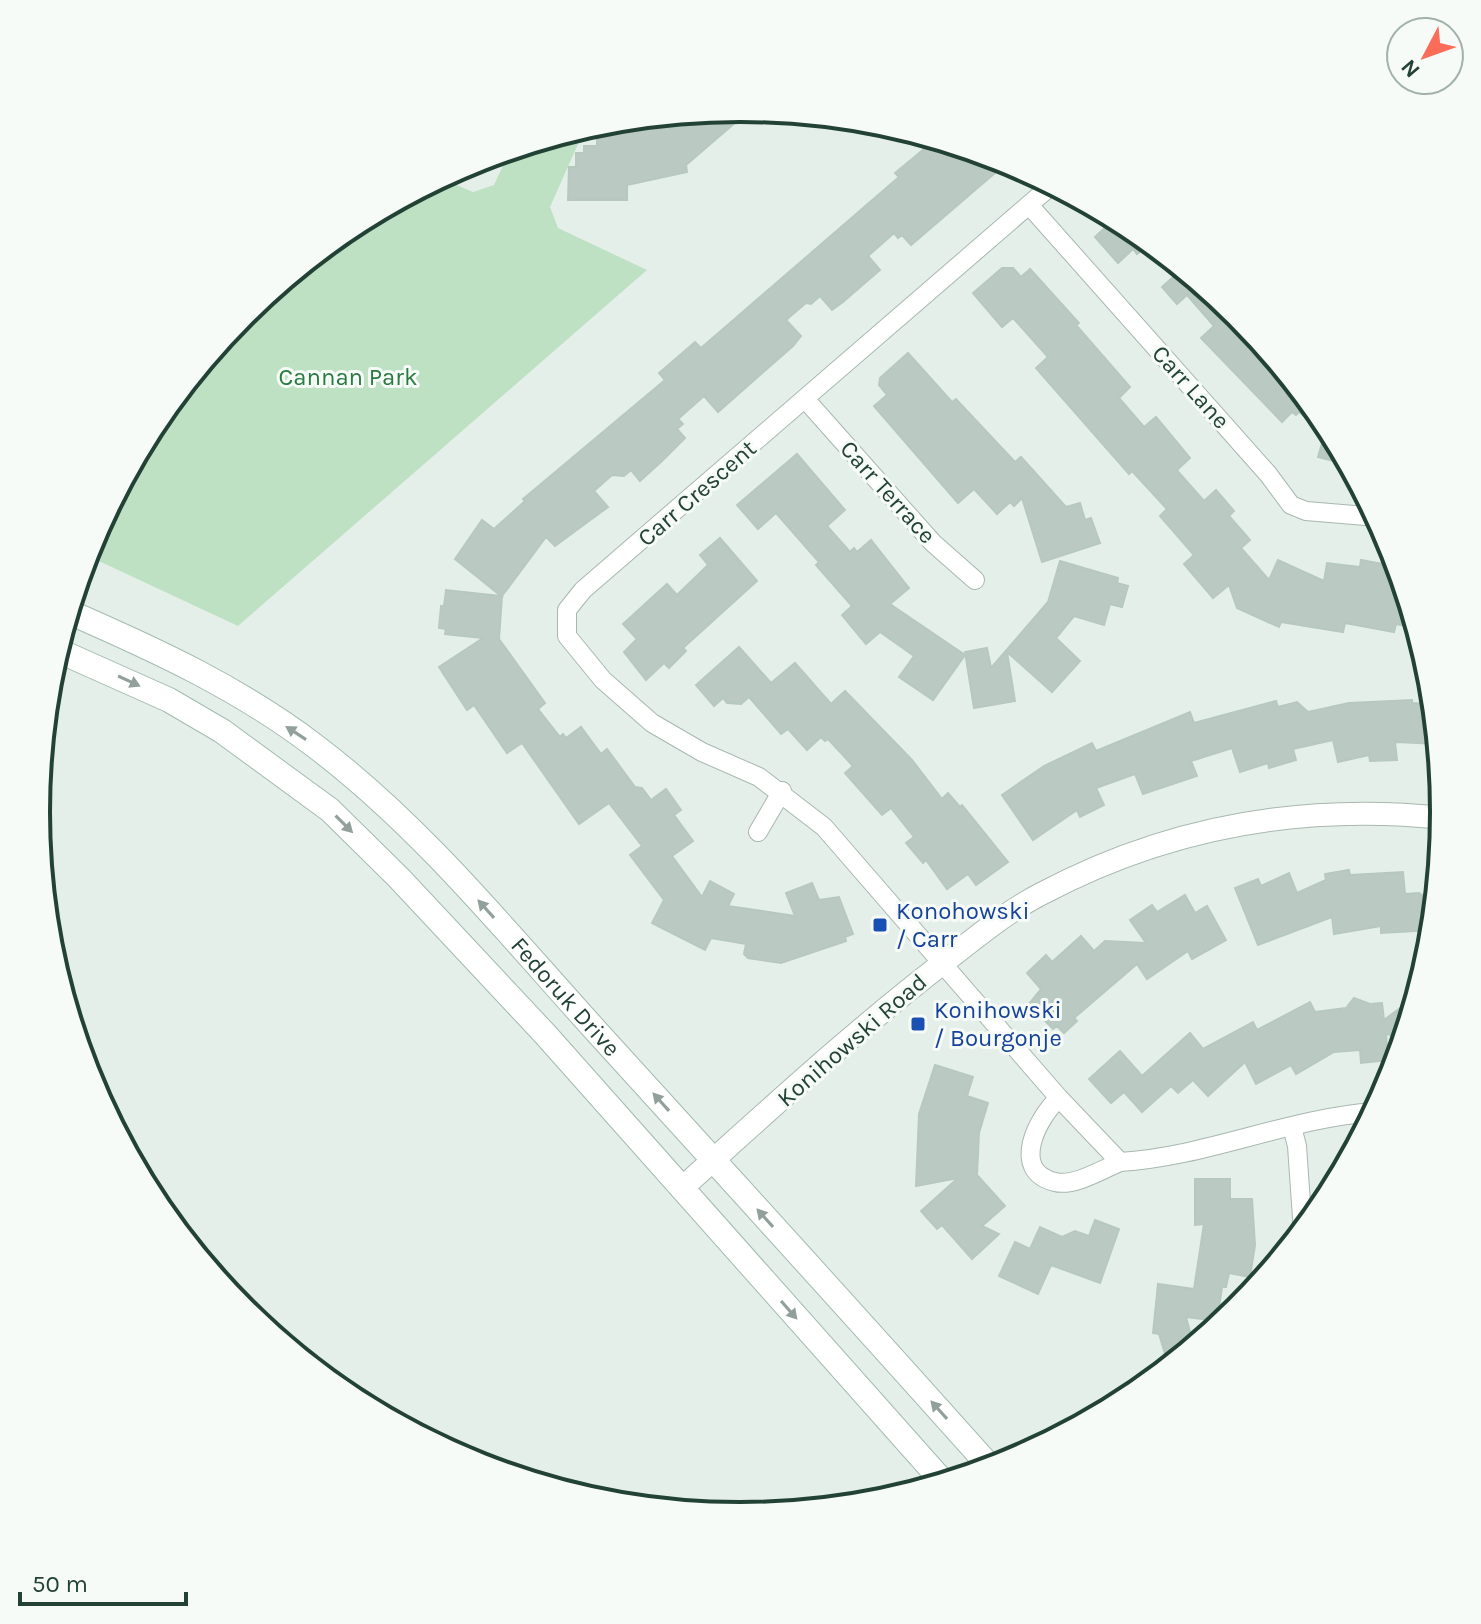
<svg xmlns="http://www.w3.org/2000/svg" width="1481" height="1624" font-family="Karla,sans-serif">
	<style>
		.green { fill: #bde1c2 }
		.building { fill: #bacac2; stroke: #b7c9bf; stroke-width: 2 }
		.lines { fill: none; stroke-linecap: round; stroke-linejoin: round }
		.minor-casing { stroke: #a7b8b0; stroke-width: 20 }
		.tertiary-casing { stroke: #a7b8b0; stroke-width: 24 }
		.secondary-casing { stroke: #a2bbb0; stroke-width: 26 }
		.minor { stroke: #fff; stroke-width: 18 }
		.tertiary { stroke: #fff; stroke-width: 22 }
		.secondary { stroke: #fff; stroke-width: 24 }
		.oneway { fill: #91a09a }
		.transit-dot { fill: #1a4fb4; stroke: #f6fbf8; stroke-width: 3 }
		.labels { text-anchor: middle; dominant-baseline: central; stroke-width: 6; stroke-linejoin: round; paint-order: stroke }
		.park-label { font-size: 24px; fill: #2a7b40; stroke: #f6fbf8 }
		.street-label { font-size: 24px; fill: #234236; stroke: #f6fbf8 }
		.transit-label { font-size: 24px; fill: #164399; stroke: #f6fbf8; text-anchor: start }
		.rim { fill: none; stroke: #234236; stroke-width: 4 }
	</style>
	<rect width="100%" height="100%" fill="#e5efe9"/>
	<path class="green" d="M586,126L550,207L558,228L647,270L238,626L86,555L155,420L243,314L349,226L440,178L473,192L494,185L511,149Z"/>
	<g class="building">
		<path d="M741,108L751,109L686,165L687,172L627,185V200H568L569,167H576V153H584V146H597V123L639,122Z"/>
		<path d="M936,139L1009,161L911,245L902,235L898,238L894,233L868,256L880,270L843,302L832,310L820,296L811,304L806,303L786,320L801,336L793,346L718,412L704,396L678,419L683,424L677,429L685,438L662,461L640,481L631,470L624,476L612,475L594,491L608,507L555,546L546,537L502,596L499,639L545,703L538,709L560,737L563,734L566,738L581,727L601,754L607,749L635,787L642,788L651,800L666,789L681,810L674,815L693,841L672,856L702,897L710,881L734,894L728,906L795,916L786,893L812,883L819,900L839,897L853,934L845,937L846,941L781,963L748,958L744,954L746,944L711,938L705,950L652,923L664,900L630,855L642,846L609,803L579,824L522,743L507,753L474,705L467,710L439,667L483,638L445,634L446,629L439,628L441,606H444L446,590L501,596L455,559L482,520L494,529L525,501L523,499L665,380L659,373L695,342L701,348L899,177L895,173Z"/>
		<path d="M1107,213L1132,226L1151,242L1137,254L1133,249L1118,263L1095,237L1110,223L1104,216Z"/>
		<path d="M1002,268H1013L1021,277L1030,269L1079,323L1076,325L1130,387L1119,398L1144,427L1156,417L1190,458L1177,470L1181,475L1204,501L1216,490L1234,511L1229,516L1250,540L1241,548L1269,580L1278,560L1324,581L1327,563L1360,567L1361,560L1399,567L1417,628L1396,624L1394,632L1345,623L1343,632L1281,622L1279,627L1237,608L1229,585L1213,598L1184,564L1194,555L1160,516L1167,509L1132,471L1129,474L1036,368L1048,357L1013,318L1002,327L973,293Z"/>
		<path d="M1183,268L1239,314L1327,421L1350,465L1318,457L1325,433L1299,412L1296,415L1292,412L1282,422L1201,338L1214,326L1187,295L1177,304L1162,287Z"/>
		<path d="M908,353L952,402L956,399L1015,462L1021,457L1066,507L1080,503L1085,520L1091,518L1100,543L1042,562L1022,498L1014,506L1010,502L997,514L974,489L958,503L874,406L887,395L879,385L880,378Z"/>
		<path d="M797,454L845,510L827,526L850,552L854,548L857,552L871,540L909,588L890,604L965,655L933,700L899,677L914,656L880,632L866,644L842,615L852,606L816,565L819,562L776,513L758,529L737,505Z"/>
		<path d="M720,538L757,581L683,648L686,651L669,668L664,663L646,680L624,652L637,639L623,624L667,584L677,595L708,565L700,555Z"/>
		<path d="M1060,561L1118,578L1117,583L1128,586L1122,607L1110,604L1104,625L1074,616L1056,638L1080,661L1052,692L1007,652L1015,701L974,708L965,652L987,648L991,668L1048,602Z"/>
		<path d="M739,647L771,683L795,663L831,704L845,691L912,760L942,799L948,793L960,807L962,805L1008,862L976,885L968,874L947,889L926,860L923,863L906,843L914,837L891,808L882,815L845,773L853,766L828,739L825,741L821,737L807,750L788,729L781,734L749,697L741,704L727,703L723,698L714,706L696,685Z"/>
		<path d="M1412,700V703L1434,704L1438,744L1395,742L1397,760L1370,761L1369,755L1338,762L1333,740L1293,749L1296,760L1269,768L1268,763L1240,772L1232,748L1191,761L1197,776L1143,794L1135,774L1096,788L1104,805L1080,817L1077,810L1033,840L1002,795L1044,766L1092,743L1096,751L1190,712L1194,723L1276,701L1278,707L1297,702L1308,712L1349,703Z"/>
		<path d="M1349,870L1350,875L1403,872L1405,894L1419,893L1436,904L1433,930L1381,933V926L1334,934L1332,917L1258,945L1235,888L1258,879L1261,886L1289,873L1297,893L1326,880L1325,874Z"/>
		<path d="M1185,895L1195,913L1207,906L1226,940L1192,959L1188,951L1147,979L1137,964L1074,1018L1077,1021L1064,1033L1057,1026L1053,1029L1029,1004L1041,989L1027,973L1046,955L1052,962L1081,936L1094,951L1105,941L1146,943L1130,920L1152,905L1157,912Z"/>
		<path d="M1418,995L1404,1038L1386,1034L1388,1060L1361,1063L1360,1050L1334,1052L1296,1074L1291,1065L1256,1084L1245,1062L1208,1096L1193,1080L1178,1093L1171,1086L1142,1112L1124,1092L1111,1103L1089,1079L1120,1051L1142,1076L1190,1033L1203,1049L1253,1022L1257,1030L1310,1002L1315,1012L1346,1008L1354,998L1370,1004L1382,1003L1384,1020Z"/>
		<path d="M935,1065L973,1077L967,1096L988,1103L979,1133L977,1175L1005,1206L982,1226L999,1234L972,1259L942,1225L937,1229L921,1211L958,1178L916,1186L919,1114Z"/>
		<path d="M1195,1179H1230V1199H1252L1255,1245L1250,1277L1229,1273L1226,1287H1222L1217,1321L1186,1317L1194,1347L1169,1367L1159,1334L1153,1333L1158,1284L1194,1289L1204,1224L1195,1225Z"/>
		<path d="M1095,1220L1119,1229L1100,1283L1051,1265L1038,1294L999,1276L1015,1242L1030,1249L1040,1227L1062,1237L1075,1231L1089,1236Z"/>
	</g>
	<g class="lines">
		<g class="minor-casing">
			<g id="minor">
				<path d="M1053,184L583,590L567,610V636L603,680L652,723L702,752L759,777L824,827L1059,1098L1120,1162C1206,1157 1288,1118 1375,1112"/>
				<path d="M1029,205L1268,474L1291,505L1306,511L1378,517"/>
				<path d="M806,400L933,543L975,580"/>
				<path d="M758,832L782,791"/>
				<path d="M1059,1098C1038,1117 1009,1171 1055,1182C1074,1187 1103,1169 1120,1162"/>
				<path d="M1292,1127L1297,1146L1303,1232"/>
			</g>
		</g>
		<g class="tertiary-casing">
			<path id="tertiary" d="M682,1188C767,1112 852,1033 943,963C974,939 1006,912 1041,894C1167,827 1303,803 1444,818"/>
		</g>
		<g class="secondary-casing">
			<g id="secondary">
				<path id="s1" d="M69,612C156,650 239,688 315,746C421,826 508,934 597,1032C729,1177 861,1322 992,1469"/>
				<path d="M57,650L169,700L222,731L330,810L399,878L545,1034L944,1483"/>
			</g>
		</g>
		<use href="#minor" class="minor"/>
		<use href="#tertiary" class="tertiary"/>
		<use href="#secondary" class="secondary"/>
	</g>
	<defs><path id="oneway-solid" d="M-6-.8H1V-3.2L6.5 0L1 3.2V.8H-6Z" transform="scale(2)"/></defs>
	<g class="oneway">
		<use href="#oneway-solid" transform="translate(129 681) rotate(25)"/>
		<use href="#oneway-solid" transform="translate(296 733) rotate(-147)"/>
		<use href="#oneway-solid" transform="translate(344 824) rotate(45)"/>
		<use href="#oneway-solid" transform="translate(486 909) rotate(-132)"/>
		<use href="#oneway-solid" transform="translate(661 1102) rotate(-132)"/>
		<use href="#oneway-solid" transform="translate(765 1218) rotate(-132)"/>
		<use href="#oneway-solid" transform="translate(789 1310) rotate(49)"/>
		<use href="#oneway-solid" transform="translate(939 1410) rotate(-132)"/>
	</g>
	<g class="transit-dot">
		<rect x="872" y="917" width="16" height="16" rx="4"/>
		<rect x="910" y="1016" width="16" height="16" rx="4"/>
	</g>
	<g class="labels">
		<g class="park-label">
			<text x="348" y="377">Cannan Park</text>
		</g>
		<g class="street-label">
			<text transform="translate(1191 387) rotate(48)">Carr Lane</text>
			<text transform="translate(888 492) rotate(48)">Carr Terrace</text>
			<text transform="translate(697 493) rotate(-41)">Carr Crescent</text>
			<text stroke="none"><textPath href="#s1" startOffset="636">Fedoruk Drive</textPath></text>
			<text transform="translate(852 1040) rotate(-41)">Konihowski Road</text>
		</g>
		<g class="transit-label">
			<text x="896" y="911">Konohowski<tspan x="896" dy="28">/ Carr</tspan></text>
			<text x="934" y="1010">Konihowski<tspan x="934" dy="28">/ Bourgonje</tspan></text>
		</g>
	</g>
	<path d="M0 0H1481V1624H0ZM50 812a690 690 0 1 1 1380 0a690 690 0 1 1-1380 0Z" fill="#f6fbf8" fill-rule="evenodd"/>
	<path class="rim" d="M50 812a690 690 0 1 1 1380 0a690 690 0 1 1-1380 0Z"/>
	<g transform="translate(1425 56) rotate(229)"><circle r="38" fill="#f6fbf8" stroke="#a2b1aa" stroke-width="2"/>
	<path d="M0-6L14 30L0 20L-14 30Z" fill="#f96d59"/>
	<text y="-12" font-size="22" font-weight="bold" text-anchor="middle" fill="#234236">N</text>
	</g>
	<path d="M20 1592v12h166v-12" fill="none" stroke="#234236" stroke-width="4"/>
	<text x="32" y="1592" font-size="24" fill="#234236" stroke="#f6fbf8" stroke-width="6" paint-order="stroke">50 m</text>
</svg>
